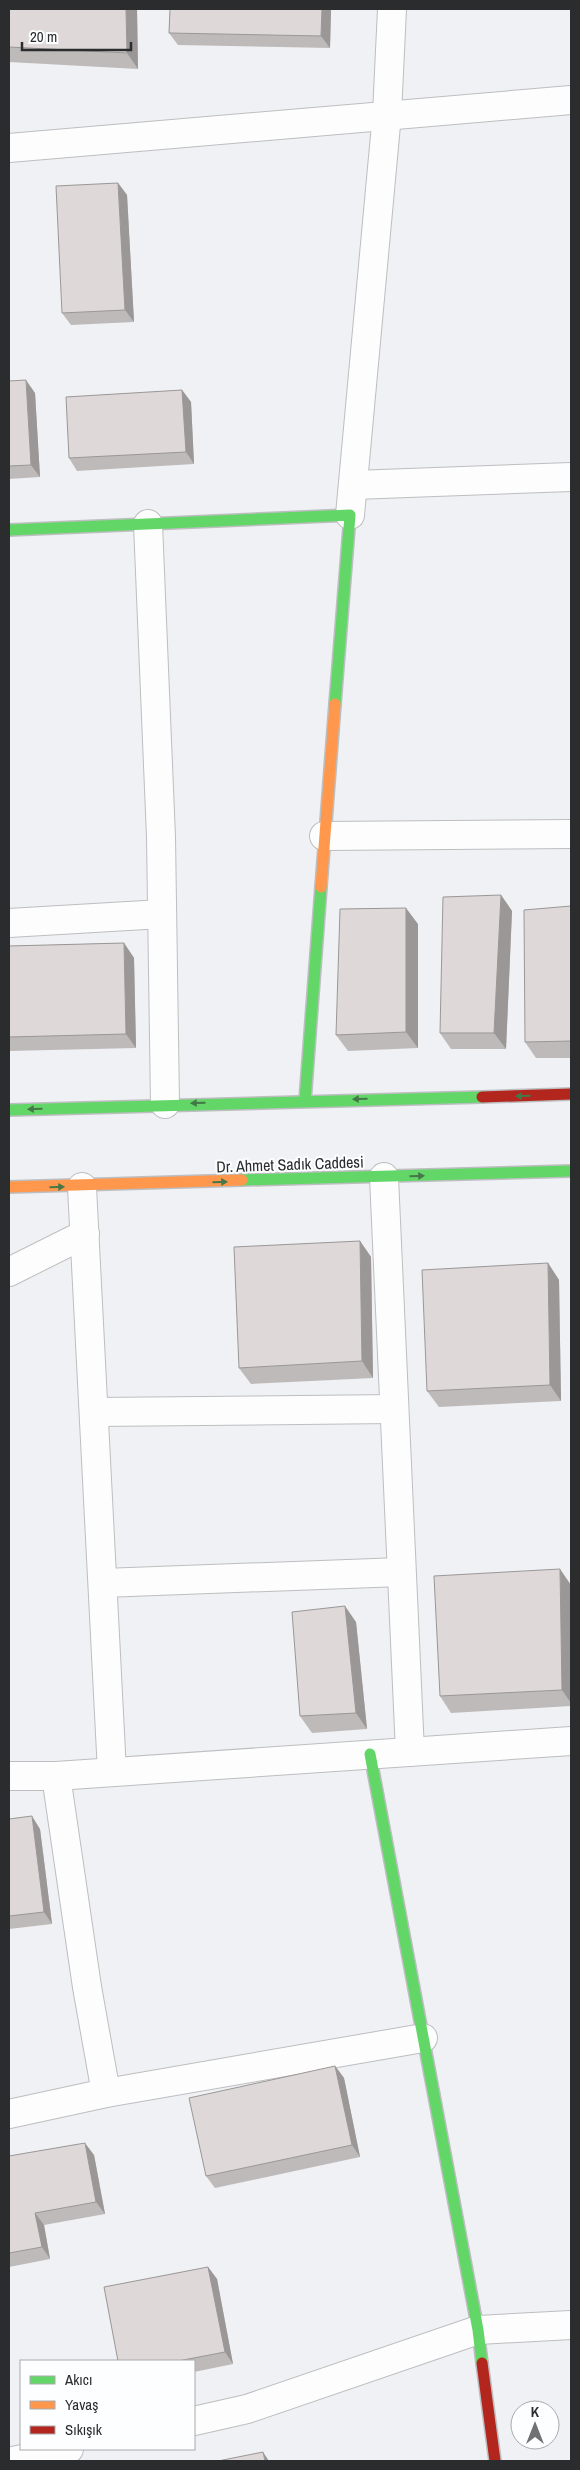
<svg xmlns="http://www.w3.org/2000/svg" width="580" height="2470" font-family="'Archivo Narrow',sans-serif">
	<style>
		.lines { fill: none; stroke-linecap: round; stroke-linejoin: round }
		.street-casing { stroke: #bdbec0; stroke-width: 30 }
		.fast-casing { stroke: #bdbec0; stroke-width: 14 }
		.slow-casing { stroke: #bdbec0; stroke-width: 14 }
		.jam-casing { stroke: #bdbec0; stroke-width: 14 }
		.street { stroke: #fdfdfd; stroke-width: 28 }
		.fast { stroke: #63d668; stroke-width: 11 }
		.slow { stroke: #ff974d; stroke-width: 11 }
		.jam { stroke: #b3261e; stroke-width: 11 }
		.wall { fill: #bfbaba }
		.shaded-wall { fill: #9b9797 }
		.building { fill: #ded8d8; stroke: #9b9797 }
		.oneway { fill: #447848 }
		.labels { text-anchor: middle; dominant-baseline: central; stroke-width: 4; stroke-linejoin: round; paint-order: stroke }
		.street-label { font-size: 16px; fill: #2a2c2d; stroke: #fdfeff }
	</style>
	<rect width="100%" height="100%" fill="#eff1f4"/>
	<g class="lines">
		<g class="street-casing">
			<g id="street">
				<path d="M9,148L571,100"/>
				<path d="M354,485L571,477"/>
				<path d="M350,515L387,114L392,9"/>
				<path d="M148,524L161,837L165,1104"/>
				<path d="M324,836L571,834"/>
				<path d="M9,923L162,914"/>
				<path d="M384,1177L410,1752"/>
				<path d="M82,1187L112,1772"/>
				<path d="M9,1272L85,1234"/>
				<path d="M94,1412L394,1409"/>
				<path d="M103,1583L401,1572"/>
				<path d="M9,1776H56L571,1741"/>
				<path d="M56,1776L87,1987L106,2093"/>
				<path d="M9,2114L106,2093L423,2038"/>
				<path d="M194,2421L247,2409L478,2330L571,2325"/>
				<path d="M13,2461L69,2449"/>
			</g>
		</g>
		<g class="fast-casing">
			<g id="fast">
				<path d="M9,530L350,515L335,704"/>
				<path d="M305,1101L321,887"/>
				<path d="M9,1110L482,1097"/>
				<path d="M242,1180L571,1171"/>
				<path d="M370,1754L478,2330L482,2363"/>
			</g>
		</g>
		<g class="slow-casing">
			<g id="slow">
				<path d="M321,887L335,704"/>
				<path d="M9,1187L242,1180"/>
			</g>
		</g>
		<g class="jam-casing">
			<g id="jam">
				<path d="M482,1097L571,1094"/>
				<path d="M482,2363L495,2461"/>
			</g>
		</g>
		<use href="#street" class="street"/>
		<use href="#fast" class="fast"/>
		<use href="#slow" class="slow"/>
		<use href="#jam" class="jam"/>
	</g>
	<g class="wall">
		<path d="M9,9H137L138,69L9,62Z"/>
		<path d="M170,9H331L330,48L178,45L169,33Z"/>
		<path d="M118,183L127,195L134,322L71,325L62,313Z"/>
		<path d="M9,381L35,393L40,477L9,479Z"/>
		<path d="M182,390L191,402L194,464L77,471L69,458Z"/>
		<path d="M501,895L512,911L506,1049H451L440,1033Z"/>
		<path d="M571,906V1058H536L525,1042Z"/>
		<path d="M418,924V1048L348,1051L336,1035Z"/>
		<path d="M124,943L134,958L136,1048L9,1051V946Z"/>
		<path d="M360,1241L371,1257L373,1378L251,1384L239,1368Z"/>
		<path d="M548,1263L559,1280L561,1401L439,1407L427,1391Z"/>
		<path d="M571,1585V1706L451,1713L440,1696Z"/>
		<path d="M356,1622L367,1729L312,1733L300,1716Z"/>
		<path d="M9,1819L40,1829L52,1924L9,1929Z"/>
		<path d="M335,2066L344,2078L360,2157L215,2188L206,2176Z"/>
		<path d="M94,2155L105,2214L44,2225L50,2259L9,2267V2156Z"/>
		<path d="M208,2267L217,2279L233,2364L194,2372V2361H118Z"/>
	</g>
	<g class="shaded-wall">
		<path d="M126,9H137L138,69L127,53Z"/>
		<path d="M322,9H331L330,48L321,36Z"/>
		<path d="M118,183L127,195L134,322L125,310Z"/>
		<path d="M26,380L35,393L40,477L31,465Z"/>
		<path d="M182,390L191,402L194,464L186,452Z"/>
		<path d="M501,895L512,911L506,1049L494,1033Z"/>
		<path d="M406,908L418,924V1048L406,1032Z"/>
		<path d="M124,943L134,958L136,1048L126,1034Z"/>
		<path d="M360,1241L371,1257L373,1378L362,1361Z"/>
		<path d="M548,1263L559,1280L561,1401L550,1385Z"/>
		<path d="M560,1569L571,1585V1703L562,1690Z"/>
		<path d="M345,1606L356,1622L367,1729L356,1713Z"/>
		<path d="M32,1816L40,1829L52,1924L44,1912Z"/>
		<path d="M335,2066L344,2078L360,2157L352,2145Z"/>
		<path d="M85,2143L94,2155L105,2214L96,2202Z"/>
		<path d="M35,2213L44,2225L50,2259L42,2247Z"/>
		<path d="M208,2267L217,2279L233,2364L225,2352Z"/>
		<path d="M263,2452L269,2461H265Z"/>
	</g>
	<g class="building">
		<path d="M9,9H126L127,53L9,47Z"/>
		<path d="M170,9H322L321,36L169,33Z"/>
		<path d="M118,183L125,310L62,313L56,186Z"/>
		<path d="M26,380L31,465L9,466V381Z"/>
		<path d="M182,390L186,452L69,458L66,397Z"/>
		<path d="M501,895L494,1033H440L443,897Z"/>
		<path d="M571,906V1041L525,1042L524,910Z"/>
		<path d="M406,908V1032L336,1035L340,909Z"/>
		<path d="M124,943L126,1034L9,1037V946Z"/>
		<path d="M360,1241L362,1361L239,1368L234,1247Z"/>
		<path d="M548,1263L550,1385L427,1391L422,1270Z"/>
		<path d="M560,1569L562,1690L440,1696L434,1576Z"/>
		<path d="M345,1606L356,1713L300,1716L292,1612Z"/>
		<path d="M32,1816L44,1912L9,1916V1819Z"/>
		<path d="M335,2066L352,2145L206,2176L189,2098Z"/>
		<path d="M85,2143L96,2202L35,2213L42,2247L9,2253V2156Z"/>
		<path d="M208,2267L225,2352L178,2361H118L104,2287Z"/>
		<path d="M263,2452L265,2461H218Z"/>
	</g>
	<defs><path id="oneway-solid" d="M-6-.8H1V-3.2L6.5 0L1 3.2V.8H-6Z" transform="scale(1.25)"/></defs>
	<g class="oneway">
		<use href="#oneway-solid" transform="translate(523 1096) rotate(179)"/>
		<use href="#oneway-solid" transform="translate(360 1099) rotate(179)"/>
		<use href="#oneway-solid" transform="translate(198 1103) rotate(179)"/>
		<use href="#oneway-solid" transform="translate(35 1109) rotate(178)"/>
		<use href="#oneway-solid" transform="translate(417 1176) rotate(-2)"/>
		<use href="#oneway-solid" transform="translate(220 1182) rotate(-2)"/>
		<use href="#oneway-solid" transform="translate(57 1187) rotate(-1)"/>
	</g>
	<g class="labels">
		<g class="street-label">
			<text transform="translate(290 1164) rotate(-2)">Dr. Ahmet Sadık Caddesi</text>
		</g>
	</g>
	<rect width="580" height="2470" fill="none" stroke="#2a2c2d" stroke-width="20"/>
	<rect x="20" y="2360" width="175" height="90" fill="#fdfeff" stroke="#a9aaab"/>
	<rect x="30" y="2376" width="25" height="8" fill="#63d668" stroke="#a9aaab"/>
	<text x="65" y="2385" font-size="15" fill="#2a2c2d">Akıcı</text>
	<rect x="30" y="2401" width="25" height="8" fill="#ff974d" stroke="#a9aaab"/>
	<text x="65" y="2410" font-size="15" fill="#2a2c2d">Yavaş</text>
	<rect x="30" y="2426" width="25" height="8" fill="#b3261e" stroke="#a9aaab"/>
	<text x="65" y="2435" font-size="15" fill="#2a2c2d">Sıkışık</text>
	<g transform="translate(535 2425)"><circle r="24" fill="#fdfeff" stroke="#a9aaab"/>
	<path d="M0-4L9 19L0 12L-9 19Z" fill="#6f7173"/>
	<text y="-8" font-size="14" font-weight="bold" text-anchor="middle" fill="#2a2c2d">K</text>
	</g>
	<path d="M22 42v8h109v-8" fill="none" stroke="#2a2c2d" stroke-width="2.5"/>
	<text x="30" y="42" font-size="15" fill="#2a2c2d" stroke="#fdfeff" stroke-width="4" paint-order="stroke">20 m</text>
</svg>
